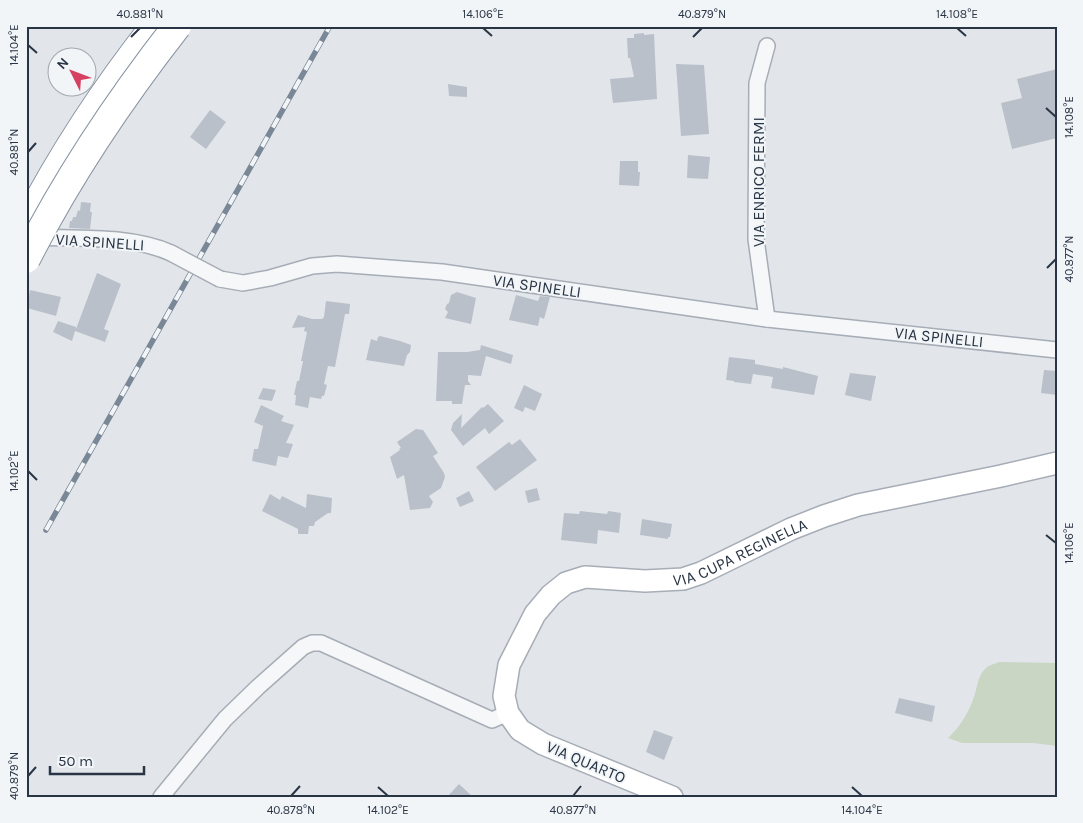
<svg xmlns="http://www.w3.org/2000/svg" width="1083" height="823" font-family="Karla,sans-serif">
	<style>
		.green { fill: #c9d6c3 }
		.building { fill: #b9c0c9 }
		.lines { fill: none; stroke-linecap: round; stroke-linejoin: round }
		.street-casing { stroke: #a7adb6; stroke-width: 18 }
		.secondary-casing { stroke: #a7adb6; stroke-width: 24 }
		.highway-casing { stroke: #8895a3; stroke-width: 30 }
		.street { stroke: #f5f7f9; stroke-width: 15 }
		.secondary { stroke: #fff; stroke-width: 21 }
		.highway { stroke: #fff; stroke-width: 28 }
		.rail-casing { stroke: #7a8796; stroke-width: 5.5 }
		.rail { stroke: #f2f5f8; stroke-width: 4; stroke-dasharray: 11; stroke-linecap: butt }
		.street-bridge-casing { stroke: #a7adb6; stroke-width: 18; stroke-linecap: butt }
		.highway-bridge-casing { stroke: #8895a3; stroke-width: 30; stroke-linecap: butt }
		.street-bridge { stroke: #f5f7f9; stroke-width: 15 }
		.highway-bridge { stroke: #fff; stroke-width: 28 }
		.ticks { fill: none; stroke: #293544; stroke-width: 2 }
		.labels { text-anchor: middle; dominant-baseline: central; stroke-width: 4; stroke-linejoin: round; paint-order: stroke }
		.street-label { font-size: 16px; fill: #293544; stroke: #f2f5f8 }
		.neatline { fill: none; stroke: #293544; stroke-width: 2 }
		.ticks-label { font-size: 12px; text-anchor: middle; fill: #293544 }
	</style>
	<rect width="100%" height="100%" fill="#e2e6eb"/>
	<path class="green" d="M999,662L1057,663V746L1033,743H962L948,738C962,725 971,709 976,690C978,682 979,675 985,669C988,665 995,664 999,662Z"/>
	<g class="building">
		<path d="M644,33V35L654,34L657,99L613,103L610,79L634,77L630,58H628L627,38H634V34Z"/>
		<path d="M676,64L704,65L709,134L681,136Z"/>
		<path d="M1057,69V138L1012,149L1001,103L1022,98L1017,79Z"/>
		<path d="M448,84L467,87V97L449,96Z"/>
		<path d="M210,110L226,122L206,149L190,137Z"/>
		<path d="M688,155L710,157L708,179L687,178Z"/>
		<path d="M620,161H638V172H640L639,186L619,185Z"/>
		<path d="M81,202L91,203L90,212H92L90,229L69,228L70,221H72L73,217H76L78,210L80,211Z"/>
		<path d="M97,273L121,284L104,329L109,331L105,342L75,331L72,341L53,332L58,321L76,327V329Z"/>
		<path d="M30,290L61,297L56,316L27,308Z"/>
		<path d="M457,292L476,298L471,324L445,318L448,312L445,309L447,304L449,303L451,295Z"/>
		<path d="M516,295L538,301L540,296L550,297L544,319L540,317L538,326L509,320Z"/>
		<path d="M326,301L350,304L349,314H345L335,367L328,366L324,384L327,385L324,396H322L321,399L310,397L308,408L295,405L296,395H294L297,381H299L303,361H301L307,332L304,331L305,327L292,328L298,315L312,319H322L324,317Z"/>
		<path d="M380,336L400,341L411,345L410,352L407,355L404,366L366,360L371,339L377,341L378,337Z"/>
		<path d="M481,345L513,355L511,364L486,356L481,376L468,375V381L471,385H465L462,404H452V401H436L438,352H467L480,350Z"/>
		<path d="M729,357L755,360V364L783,369V367L818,376L814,395L771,388L773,377L753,374L751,384L734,382V381L726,380Z"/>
		<path d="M1044,370L1057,371V395L1041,393Z"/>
		<path d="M850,373L876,376L871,401L845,395Z"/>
		<path d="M524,385L542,394L535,411L525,407L523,412L514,408Z"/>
		<path d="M263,388L276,390L272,401L258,399Z"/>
		<path d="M488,404L504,421L489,434L485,428L463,446L451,430L453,423L462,414L461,428L482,407L483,408Z"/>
		<path d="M261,405L284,416L281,421L294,425L286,443L293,444L288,458L278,456L276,466L252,461L254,449H258L263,426L254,422Z"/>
		<path d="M416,429L423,430L438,453L433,456L444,473L445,477L441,488L429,496L433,502L430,508L410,510L404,475L397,479L390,457L400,450L399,449L401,448L397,442Z"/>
		<path d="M520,439L537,460L495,491L476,467L509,442L512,445Z"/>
		<path d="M537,488L540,500L528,503L525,491Z"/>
		<path d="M469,491L474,501L460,507L456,498Z"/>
		<path d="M270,494L280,500L282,496L306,508L307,494L332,498L331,513H328L315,522L314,526H309L308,534H298V529L262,511Z"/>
		<path d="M580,511L607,514L608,511L621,513L619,533L598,530L597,544L561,540L564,513L579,514Z"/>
		<path d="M642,519L672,524L670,537H668V539L640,535Z"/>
		<path d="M899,698L935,706L932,722L895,713Z"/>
		<path d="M654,730L673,737L664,760L646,752Z"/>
		<path d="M459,784L473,797H447Z"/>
	</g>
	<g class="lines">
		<g class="street-casing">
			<g id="street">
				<path d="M767,46L757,83L756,239L767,319"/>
				<path d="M33,237C77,239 131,235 171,253"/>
				<path d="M220,279L243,283L270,278L312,266L337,264L442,272L767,319L1057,350"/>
				<path d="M161,797L225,719L258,687L303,647L312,643H321L492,720L508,713"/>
			</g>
		</g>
		<g class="secondary-casing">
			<g id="secondary">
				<path id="s1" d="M672,797L543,744L520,730L508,713L504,696L509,665L535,614L551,595L566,583L585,577L645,581L683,579L701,573L791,529L824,516L858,505L1001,476L1057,463"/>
			</g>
		</g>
		<g class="highway-casing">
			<path id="highway" d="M26,224C63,153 106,88 155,26"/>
		</g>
		<use href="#street" class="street"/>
		<use href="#secondary" class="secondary"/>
		<use href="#highway" class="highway"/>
		<g class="rail-casing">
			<path id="rail" d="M46,530L330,26"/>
		</g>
		<use href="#rail" class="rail"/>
		<g class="street-bridge-casing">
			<path id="street-bridge" d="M171,253L220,279"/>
		</g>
		<g class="highway-bridge-casing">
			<path id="highway-bridge" d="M26,259C68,176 120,99 177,26"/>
		</g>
		<use href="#street-bridge" class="street-bridge"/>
		<use href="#highway-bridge" class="highway-bridge"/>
	</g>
	<path class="ticks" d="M483,28L492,36M957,28L966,36M131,37L140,28M693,37L702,28M28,45L37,53M1046,108L1056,117M28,152L36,143M1047,268L1056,259M28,471L37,480M1046,535L1056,543M28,776L36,767M378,787L388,796M852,787L862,796M291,796L300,786M573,796L581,786"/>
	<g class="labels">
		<g class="street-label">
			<text transform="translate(758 182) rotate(-90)">VIA ENRICO FERMI</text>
			<text transform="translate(100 242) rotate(4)">VIA SPINELLI</text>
			<text transform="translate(537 286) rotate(8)">VIA SPINELLI</text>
			<text transform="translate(939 337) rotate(6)">VIA SPINELLI</text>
			<text stroke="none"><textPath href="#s1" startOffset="518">VIA CUPA REGINELLA</textPath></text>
			<text transform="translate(586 762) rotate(23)">VIA QUARTO</text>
		</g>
	</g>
	<rect width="1083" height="823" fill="none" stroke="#f2f5f8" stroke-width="55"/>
	<g transform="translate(72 72) rotate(312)"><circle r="24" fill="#f2f5f8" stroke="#a2a8b0"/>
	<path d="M0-4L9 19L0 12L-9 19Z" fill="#d64162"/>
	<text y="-8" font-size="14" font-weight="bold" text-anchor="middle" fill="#293544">N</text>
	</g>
	<path d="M50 766v8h94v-8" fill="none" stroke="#293544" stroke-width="2.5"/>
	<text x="58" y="766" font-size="15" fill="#293544" stroke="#f2f5f8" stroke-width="4" paint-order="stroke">50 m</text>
	<rect x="28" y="28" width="1028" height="768" class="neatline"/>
	<g class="ticks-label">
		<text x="140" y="18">40.881°N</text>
		<text x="483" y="18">14.106°E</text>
		<text x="702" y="18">40.879°N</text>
		<text x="957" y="18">14.108°E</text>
		<text transform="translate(14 45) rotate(-90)" y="4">14.104°E</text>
		<text transform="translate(1069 117) rotate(-90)" y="4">14.108°E</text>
		<text transform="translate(14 152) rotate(-90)" y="4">40.881°N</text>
		<text transform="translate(1069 259) rotate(-90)" y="4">40.877°N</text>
		<text transform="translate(14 471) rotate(-90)" y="4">14.102°E</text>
		<text transform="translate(1069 543) rotate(-90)" y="4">14.106°E</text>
		<text transform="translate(14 776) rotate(-90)" y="4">40.879°N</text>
		<text x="291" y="814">40.878°N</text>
		<text x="388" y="814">14.102°E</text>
		<text x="573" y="814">40.877°N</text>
		<text x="862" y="814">14.104°E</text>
	</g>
</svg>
